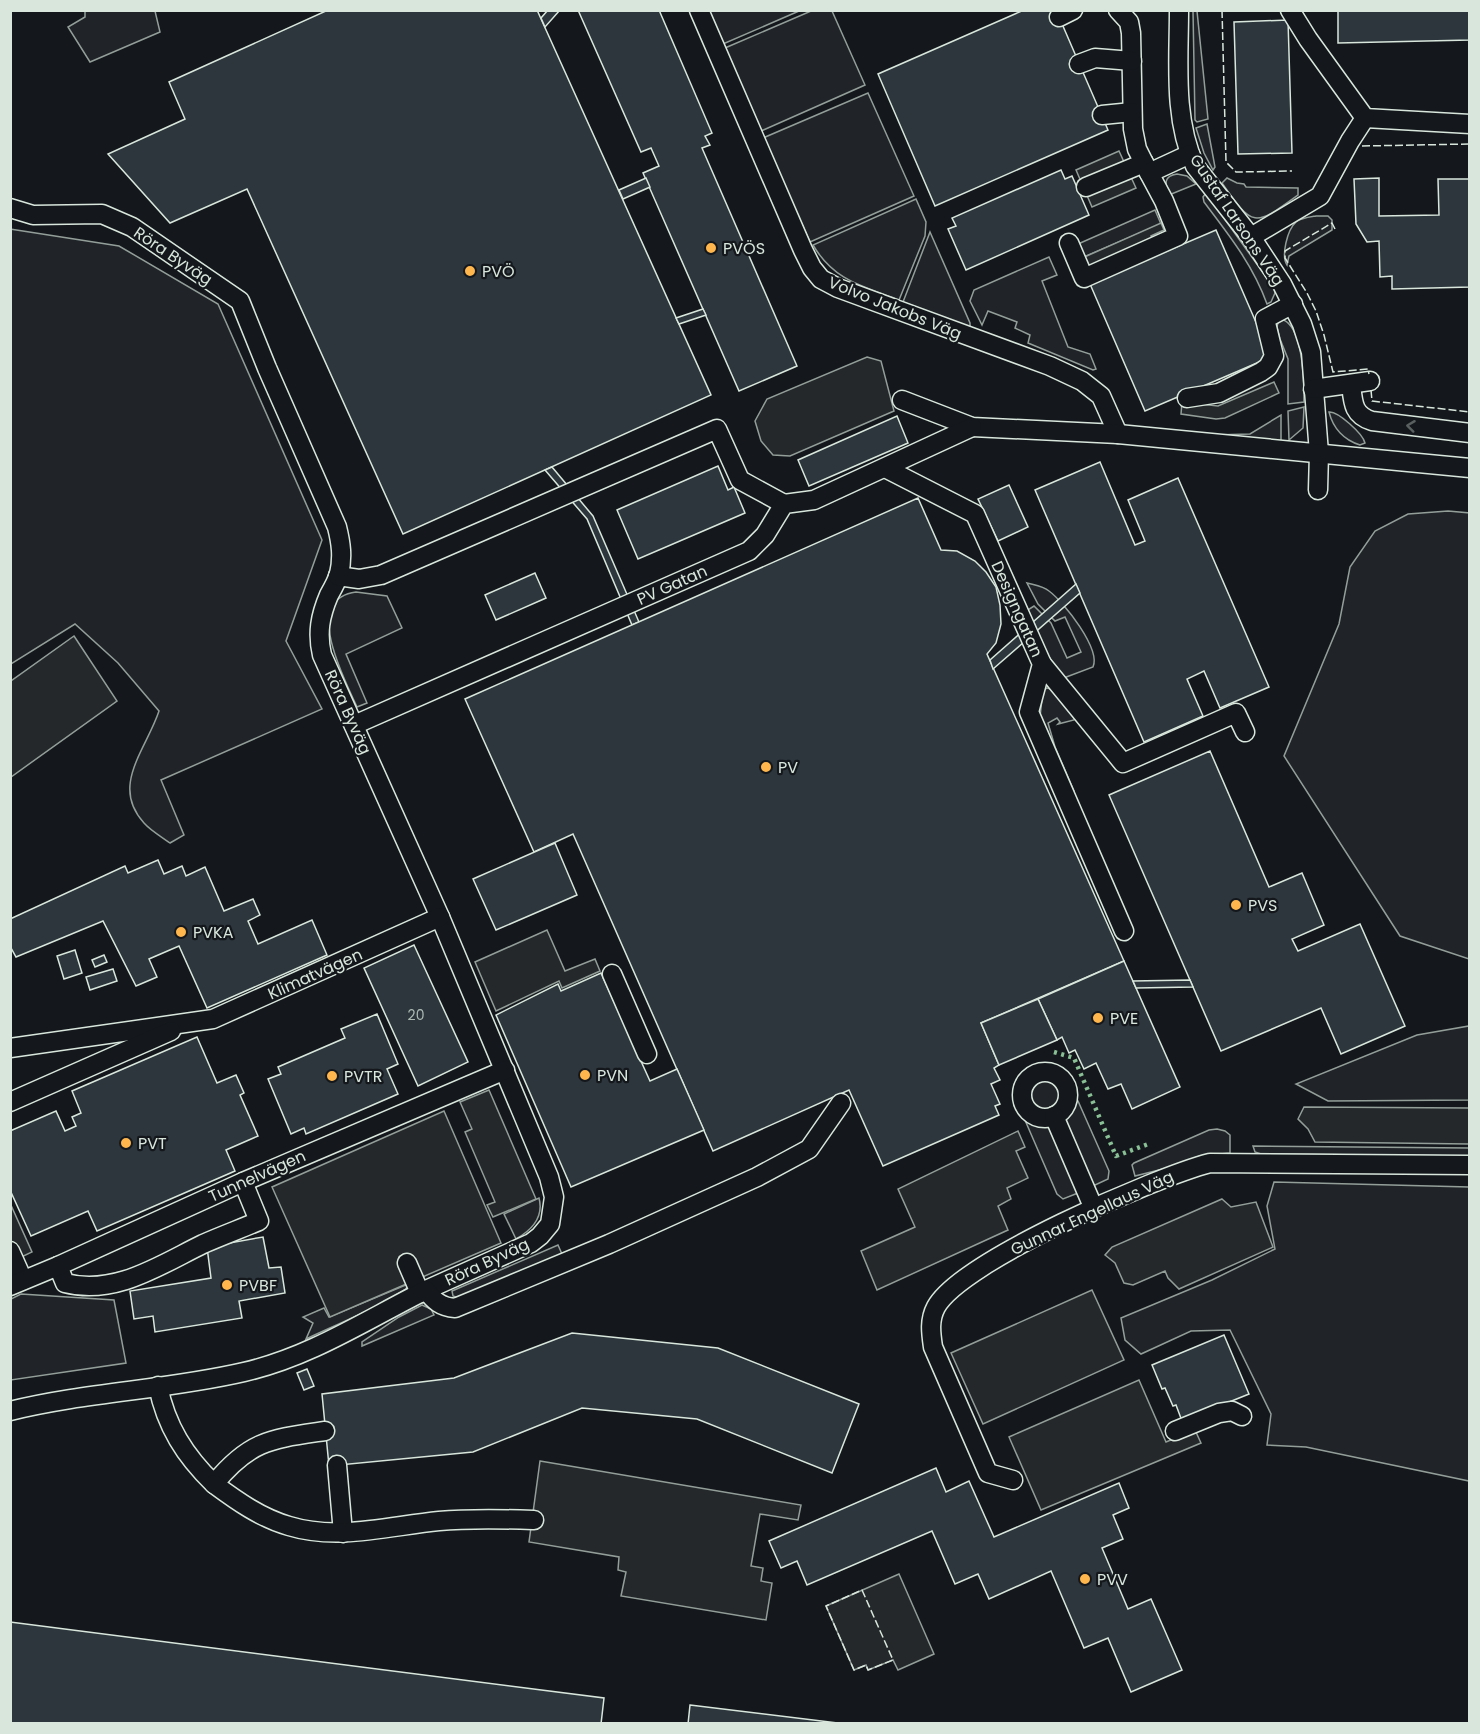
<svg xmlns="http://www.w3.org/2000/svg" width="1480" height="1734" font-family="Poppins,sans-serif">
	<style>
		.green { fill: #202428; stroke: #939e99; stroke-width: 1.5 }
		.parking { fill: #24282b; stroke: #939e99; stroke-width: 1.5 }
		.building { fill: #2c363c; stroke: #d8e6dc; stroke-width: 1.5 }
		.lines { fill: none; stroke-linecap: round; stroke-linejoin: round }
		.minor-casing { stroke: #d8e6dc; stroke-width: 21 }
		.minor { stroke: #14181c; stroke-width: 18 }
		.hedge { stroke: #8ac095; stroke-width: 4.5; stroke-dasharray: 3 4.5; stroke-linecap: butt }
		.fence { stroke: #d8e6dc; stroke-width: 1.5; stroke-dasharray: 8 3; stroke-linecap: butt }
		.oneway { stroke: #59605f }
		.poi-dot { fill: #ffb74d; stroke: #14181c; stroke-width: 2 }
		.labels { text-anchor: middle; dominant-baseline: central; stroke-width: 4.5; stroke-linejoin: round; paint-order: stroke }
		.number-label { font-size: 14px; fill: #adbab4 }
		.street-label { font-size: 16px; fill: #d8e6dc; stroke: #14181c }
		.poi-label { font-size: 16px; fill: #d8e6dc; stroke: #14181c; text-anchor: start }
	</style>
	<rect width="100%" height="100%" fill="#14181c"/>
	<g class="green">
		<path d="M85,11H155L160,32L90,62L68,27L85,17Z"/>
		<path d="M709,11H799L723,44Z"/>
		<path d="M811,11H832L865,85L761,131L725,48Z"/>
		<path d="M1193,11H1197L1208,119L1197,122L1195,120Z"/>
		<path d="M868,93L914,196L810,242L763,138Z"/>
		<path d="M1207,124L1215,167L1213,170L1204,153L1196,128Z"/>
		<path d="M1177,174L1187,176L1196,184L1169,195C1165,184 1163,176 1177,174Z"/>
		<path d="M1227,178L1237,183L1244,184L1246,187L1298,188V195C1254,227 1253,228 1222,183Z"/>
		<path d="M1206,193L1274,288L1275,293L1271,302L1267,304C1253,265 1229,235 1204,202L1203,197Z"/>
		<path d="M916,199L926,222L925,236L899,300C863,286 834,281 813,245Z"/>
		<path d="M1155,210L1161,224L1079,259L1078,244Z"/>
		<path d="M1316,216H1328L1332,220V230L1289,256L1287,265C1281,256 1287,230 1296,222C1301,218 1310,217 1316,216Z"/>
		<path d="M10,229L119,246L218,304L322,540L286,641L322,709L161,780L184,835L170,843C162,837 151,831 144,823C110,786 146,750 159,711L118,663L75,624L11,664Z"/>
		<path d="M930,232L970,323V328L903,302Z"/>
		<path d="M1049,257L1057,275L1042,281L1068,347L1090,354L1096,369L1093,370L1028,343L1030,335L1015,328L1017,322L988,311L982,325L970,301L974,290Z"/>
		<path d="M1281,319C1304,325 1304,382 1304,402L1288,404V359L1280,339L1277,327L1278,322Z"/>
		<path d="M1304,407L1303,428L1289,440L1288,411Z"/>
		<path d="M1329,412C1338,411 1363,434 1365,443L1360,445C1344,440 1333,428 1329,412Z"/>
		<path d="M1281,415V441L1213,435L1250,434Z"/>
		<path d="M1448,511L1470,513L1469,959L1400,936L1284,756L1339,624L1350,567L1375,531L1408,514Z"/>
		<path d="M1027,583C1034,585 1043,586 1049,591C1064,602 1101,649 1093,667L1061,679L1023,613L1034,606L1051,623L1067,658L1081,652L1065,617L1055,621L1038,604Z"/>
		<path d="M356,592L387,596L402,628L346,654L367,703L357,707C345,680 301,599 356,592Z"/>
		<path d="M1047,688L1051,689L1075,716L1074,720L1058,724L1060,722L1057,718L1048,723L1055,747L1074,791L1069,793L1040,717L1043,690Z"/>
		<path d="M1469,1026V1100L1328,1101L1296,1084L1417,1035Z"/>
		<circle cx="1045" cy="1094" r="17"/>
		<path d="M1073,1101H1078L1109,1171L1108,1179L1093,1186L1066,1122L1067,1113Z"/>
		<path d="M1018,1104C1031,1128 1038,1115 1050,1128L1078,1193L1063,1199L1057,1194Z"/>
		<path d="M1217,1129L1225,1131L1230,1135V1153L1200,1156L1171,1167L1135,1176L1132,1165L1134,1163L1209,1130Z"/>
		<path d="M1253,1146L1469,1148L1470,1156L1261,1154L1255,1152Z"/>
		<path d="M1274,1182L1469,1187V1481L1306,1447L1267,1445L1271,1414L1230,1330L1191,1331L1141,1354L1125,1340L1121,1318L1212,1280L1275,1249L1267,1206Z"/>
		<path d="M539,1198C544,1217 532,1230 516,1239L504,1214Z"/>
		<path d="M558,1245L562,1254L461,1299L453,1296L452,1291Z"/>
		<path d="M408,1284L406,1289C375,1309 340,1323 306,1339L313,1323L303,1317L324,1308L329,1317Z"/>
		<path d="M21,1294L114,1300L126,1363L11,1380V1299Z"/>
		<path d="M422,1305L431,1309L434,1315L362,1346V1342L399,1317Z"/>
	</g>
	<g class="parking">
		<path d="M1119,151L1136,188L1092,207L1076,170Z"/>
		<path d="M1161,223L1164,230L1151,236L1153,241L1085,270L1080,259Z"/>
		<path d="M867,357L881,361L894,411L790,456L773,455L761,441L755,421L767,399Z"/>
		<path d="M1274,382L1279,393L1225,418L1216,419L1181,414L1182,402L1218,406Z"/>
		<path d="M74,636L117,701L11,777V681Z"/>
		<path d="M547,930L565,971L595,959L600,971L562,988L559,981L496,1011L475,962Z"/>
		<path d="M489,1090L536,1199L493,1217L487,1205L495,1202L465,1132L472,1129L460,1102Z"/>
		<path d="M1304,1107L1469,1108V1144L1315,1142L1308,1129L1298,1119Z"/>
		<path d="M444,1111L501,1243L330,1317L272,1187Z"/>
		<path d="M1018,1131L1025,1147L1016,1151L1028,1178L1007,1188L1011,1199L998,1206L1008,1230L877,1290L861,1251L915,1227L898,1189Z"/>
		<path d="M1222,1199L1231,1207L1256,1202L1273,1247L1179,1289L1168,1278L1165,1271L1133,1285L1124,1283L1115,1263L1105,1255L1112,1247Z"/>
		<path d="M10,1203L32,1252L11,1262H10Z"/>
		<path d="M1092,1290L1124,1360L983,1424L951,1353Z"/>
		<path d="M1139,1380L1166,1442L1195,1430L1201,1443L1041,1510L1009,1437Z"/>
		<path d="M540,1461L801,1505L798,1520L760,1514L751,1566L763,1568L761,1581L772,1583L766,1620L621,1596L626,1572L618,1570L619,1557L529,1542Z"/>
		<path d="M899,1574L934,1654L898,1670L893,1660L868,1670L866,1665L854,1670L826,1606Z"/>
	</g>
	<g class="building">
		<path d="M328,10H537L711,395L403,534L247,189L170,223L108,154L185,119L169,82Z"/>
		<path d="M548,10H560L545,27L541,18Z"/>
		<path d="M578,10H659L712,133L705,136L710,145L702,148L797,366L739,391L643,173L659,166L651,148L641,152Z"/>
		<path d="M1024,10H1056L1108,130L935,206L878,74Z"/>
		<path d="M1338,10H1470V40L1338,43Z"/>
		<path d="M1288,20L1292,153L1238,154L1234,22Z"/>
		<path d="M1061,170L1065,179L1072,176L1089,215L966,270L948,229L956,226L952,218Z"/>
		<path d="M646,178L650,187L623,199L619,190Z"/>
		<path d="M1379,178V216L1439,215L1438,179H1469L1470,287L1392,289V276L1380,277L1379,241L1367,242L1356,224L1354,179Z"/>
		<path d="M1216,230L1271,357L1145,411L1090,284Z"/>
		<path d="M703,309L706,315L679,324L676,318Z"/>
		<path d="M897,416L908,443L809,486L798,460Z"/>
		<path d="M1100,462L1135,545L1145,541L1128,500L1178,478L1269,687L1220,708L1204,671L1187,679L1203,716L1144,742L1035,490Z"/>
		<path d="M718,466L728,490L734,487L745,513L638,559L617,510Z"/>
		<path d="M552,467L593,516L639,622L632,625L587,519L545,470Z"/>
		<path d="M1009,485L1028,527L998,541L978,499Z"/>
		<path d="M918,498L941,550L957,551L975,561L986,572L996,587L1000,605L1001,624L996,643L987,654L1124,961L981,1023L999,1065L994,1068L1000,1080L991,1084L1000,1104L995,1106L999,1115L883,1166L849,1090L713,1151L573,834L534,852L465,699Z"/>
		<path d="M535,573L546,598L496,620L485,595Z"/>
		<path d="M1076,584L1080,593L993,669L990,660Z"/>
		<path d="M1210,751L1269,887L1302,873L1324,925L1292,939L1298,951L1360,924L1405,1026L1341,1054L1321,1008L1221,1051L1109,795Z"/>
		<path d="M555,843L577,895L496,930L473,879Z"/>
		<path d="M158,860L164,874L182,866L186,876L205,867L224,911L253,899L260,915L248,921L258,944L312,920L327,955L207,1008L179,946L149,959L157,977L136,986L103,921L16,957L10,946V919L125,866L128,873Z"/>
		<path d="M414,945L468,1062L418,1086L364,968Z"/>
		<path d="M75,950L82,973L64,979L57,956Z"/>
		<path d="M104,955L107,962L95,967L92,960Z"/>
		<path d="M1124,961L1180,1087L1132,1109L1121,1084L1108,1089L1096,1063L1084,1069L1075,1050L1069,1053L1062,1037L1057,1040L1038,999Z"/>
		<path d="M113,969L117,981L90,990L86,977Z"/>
		<path d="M601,973L650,1081L677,1069L704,1130L571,1187L496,1015L558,984L561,991Z"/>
		<path d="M1190,980L1193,987L1136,988L1133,981Z"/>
		<path d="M1038,999L1057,1040L999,1065L981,1023Z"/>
		<path d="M377,1014L398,1064L387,1069L398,1094L306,1134L304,1128L291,1134L268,1079L281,1074L278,1067L345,1038L341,1029Z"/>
		<path d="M197,1037L217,1083L236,1075L244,1093L240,1095L258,1136L226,1150L235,1171L97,1231L88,1211L31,1236L10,1190V1131L56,1111L65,1131L76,1126L72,1117L81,1113L72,1091Z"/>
		<path d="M263,1237L269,1268L281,1267L285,1293L239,1301L242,1318L155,1332L153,1316L134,1319L130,1291L211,1278L207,1247Z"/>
		<path d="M572,1333L718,1348L859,1404L832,1473L697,1419L582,1408L473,1452L329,1466L322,1394L454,1378Z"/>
		<path d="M1224,1335L1249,1394L1182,1421L1176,1405L1173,1406L1165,1388L1162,1389L1152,1365Z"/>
		<path d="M307,1369L314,1386L304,1390L297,1373Z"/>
		<path d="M936,1468L946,1492L969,1481L994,1537L1119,1483L1129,1508L1113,1515L1123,1539L1102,1548L1128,1609L1151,1599L1182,1670L1131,1692L1108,1638L1084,1648L1051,1571L989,1599L978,1574L955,1584L932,1531L807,1585L797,1561L781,1568L769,1541Z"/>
		<path d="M10,1622L604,1698L601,1724H10Z"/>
		<path d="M690,1705L846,1724H688Z"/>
	</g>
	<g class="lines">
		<g class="minor-casing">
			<g id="minor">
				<path d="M699,10L803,250L812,268L821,279L838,288L1050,366L1082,381L1101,396L1118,434"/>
				<path d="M1118,10L1129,22L1131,33L1133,129L1137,149L1149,173"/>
				<path d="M1179,10C1179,62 1173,118 1195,166L1251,237L1282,284L1302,324L1311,352L1319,453L1318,490"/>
				<path d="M1290,10L1308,39L1365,118L1470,124"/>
				<path d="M1059,17L1073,10"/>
				<path d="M1079,64L1095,58L1132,61"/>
				<path d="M1102,115L1132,112"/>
				<path d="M1086,187L1144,163"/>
				<path d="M10,208L33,215L102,214L132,227L240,301L267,368L337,527C341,543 343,557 339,574C337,581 333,588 329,595C320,616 317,633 322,655L440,917L549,1177L554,1197L550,1224L540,1236L531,1243L426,1290"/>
				<path d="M1251,237L1320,196L1350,141L1365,118"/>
				<path d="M1069,243L1084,278L1178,236L1164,201L1149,173L1190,154"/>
				<path d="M1351,384C1353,403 1353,415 1372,421L1470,433"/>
				<path d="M1313,389L1370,381"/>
				<path d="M1187,398L1219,393L1261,372L1268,367L1274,356L1265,319L1293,304"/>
				<path d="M902,400L972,427L1118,434L1470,468"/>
				<path d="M885,468L975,514L1042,664L1029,712L1124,931"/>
				<path d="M338,576L359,579L381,575L717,429L740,480L784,504"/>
				<path d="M1042,664L1123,763L1236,713L1245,732"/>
				<path d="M354,725L749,551L765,535L784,504L814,500L972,427"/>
				<path d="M612,974L647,1054"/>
				<path d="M10,1048L213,1019L440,917"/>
				<circle cx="1045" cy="1095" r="23"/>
				<path d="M10,1102L171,1031"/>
				<path d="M1054,1116L1094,1209"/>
				<path d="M10,1251L23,1280"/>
				<path d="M407,1263L420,1293"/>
				<path d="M58,1266L65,1283C115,1296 160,1265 203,1244C221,1236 240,1229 259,1221L243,1182"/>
				<path d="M10,1286L58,1266L243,1182L505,1070"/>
				<path d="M158,1386C166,1426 185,1456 214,1484C250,1440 271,1439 325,1431"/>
				<path d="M10,1411C87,1392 167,1390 244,1372C310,1357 366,1320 426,1290C434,1301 441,1307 455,1308L609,1244L757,1177L809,1149L841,1103"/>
				<path d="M1175,1431L1219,1413L1232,1411L1242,1416"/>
				<path d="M337,1465L343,1533"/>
				<path d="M1013,1480L988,1473L933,1347C931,1333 929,1320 936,1307C961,1261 1156,1177 1210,1163L1470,1165"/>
				<path d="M214,1484C237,1501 261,1518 289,1526C338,1541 389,1526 439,1521C471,1518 502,1519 534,1520"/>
			</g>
		</g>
		<use href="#minor" class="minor"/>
		<path class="hedge" d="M1054,1052L1074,1058L1116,1156L1151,1143"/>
		<g class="fence">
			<path d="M1222,10L1226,162L1236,172L1292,171"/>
			<path d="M1362,146L1470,144"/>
			<path d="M1335,229L1332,223L1285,251V258L1307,293L1316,311L1324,335L1333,372L1368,369L1369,374"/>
			<path d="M1371,390L1372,401L1470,412"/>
			<path d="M862,1590L893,1660L868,1670L866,1665L854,1670L826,1606Z"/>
		</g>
	</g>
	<defs><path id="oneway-chevron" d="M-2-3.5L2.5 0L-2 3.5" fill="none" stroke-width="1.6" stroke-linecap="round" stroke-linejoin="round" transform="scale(1.5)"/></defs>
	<use class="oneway" href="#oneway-chevron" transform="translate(1411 426) rotate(-173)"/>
	<g class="poi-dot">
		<circle cx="711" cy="248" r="6"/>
		<circle cx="470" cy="271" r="6"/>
		<circle cx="766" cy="767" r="6"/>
		<circle cx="1236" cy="905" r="6"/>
		<circle cx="181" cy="932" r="6"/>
		<circle cx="1098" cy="1018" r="6"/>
		<circle cx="585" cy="1075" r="6"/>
		<circle cx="332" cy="1076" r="6"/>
		<circle cx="126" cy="1143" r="6"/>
		<circle cx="227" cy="1285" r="6"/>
		<circle cx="1085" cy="1579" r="6"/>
	</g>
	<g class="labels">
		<g class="number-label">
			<text x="416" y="1015">20</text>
		</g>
		<g class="street-label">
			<text transform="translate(1237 220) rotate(56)">Gustaf Larsons Väg</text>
			<text transform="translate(173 256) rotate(34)">Röra Byväg</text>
			<text transform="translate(895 308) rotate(22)">Volvo Jakobs Väg</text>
			<text transform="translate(672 585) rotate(-24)">PV Gatan</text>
			<text transform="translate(1017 609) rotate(66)">Designgatan</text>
			<text transform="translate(348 712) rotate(66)">Röra Byväg</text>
			<text transform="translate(315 974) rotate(-24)">Klimatvägen</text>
			<text transform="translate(257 1176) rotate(-24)">Tunnelvägen</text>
			<text transform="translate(1092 1213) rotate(-25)">Gunnar Engellaus Väg</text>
			<text transform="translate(487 1262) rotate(-25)">Röra Byväg</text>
		</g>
		<g class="poi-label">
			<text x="723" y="248">PVÖS</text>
			<text x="482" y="271">PVÖ</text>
			<text x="778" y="767">PV</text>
			<text x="1248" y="905">PVS</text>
			<text x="193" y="932">PVKA</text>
			<text x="1110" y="1018">PVE</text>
			<text x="597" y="1075">PVN</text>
			<text x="344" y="1076">PVTR</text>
			<text x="138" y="1143">PVT</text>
			<text x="239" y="1285">PVBF</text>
			<text x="1097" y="1579">PVV</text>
		</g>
	</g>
	<rect width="1480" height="1734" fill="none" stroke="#d8e6dc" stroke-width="24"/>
</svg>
